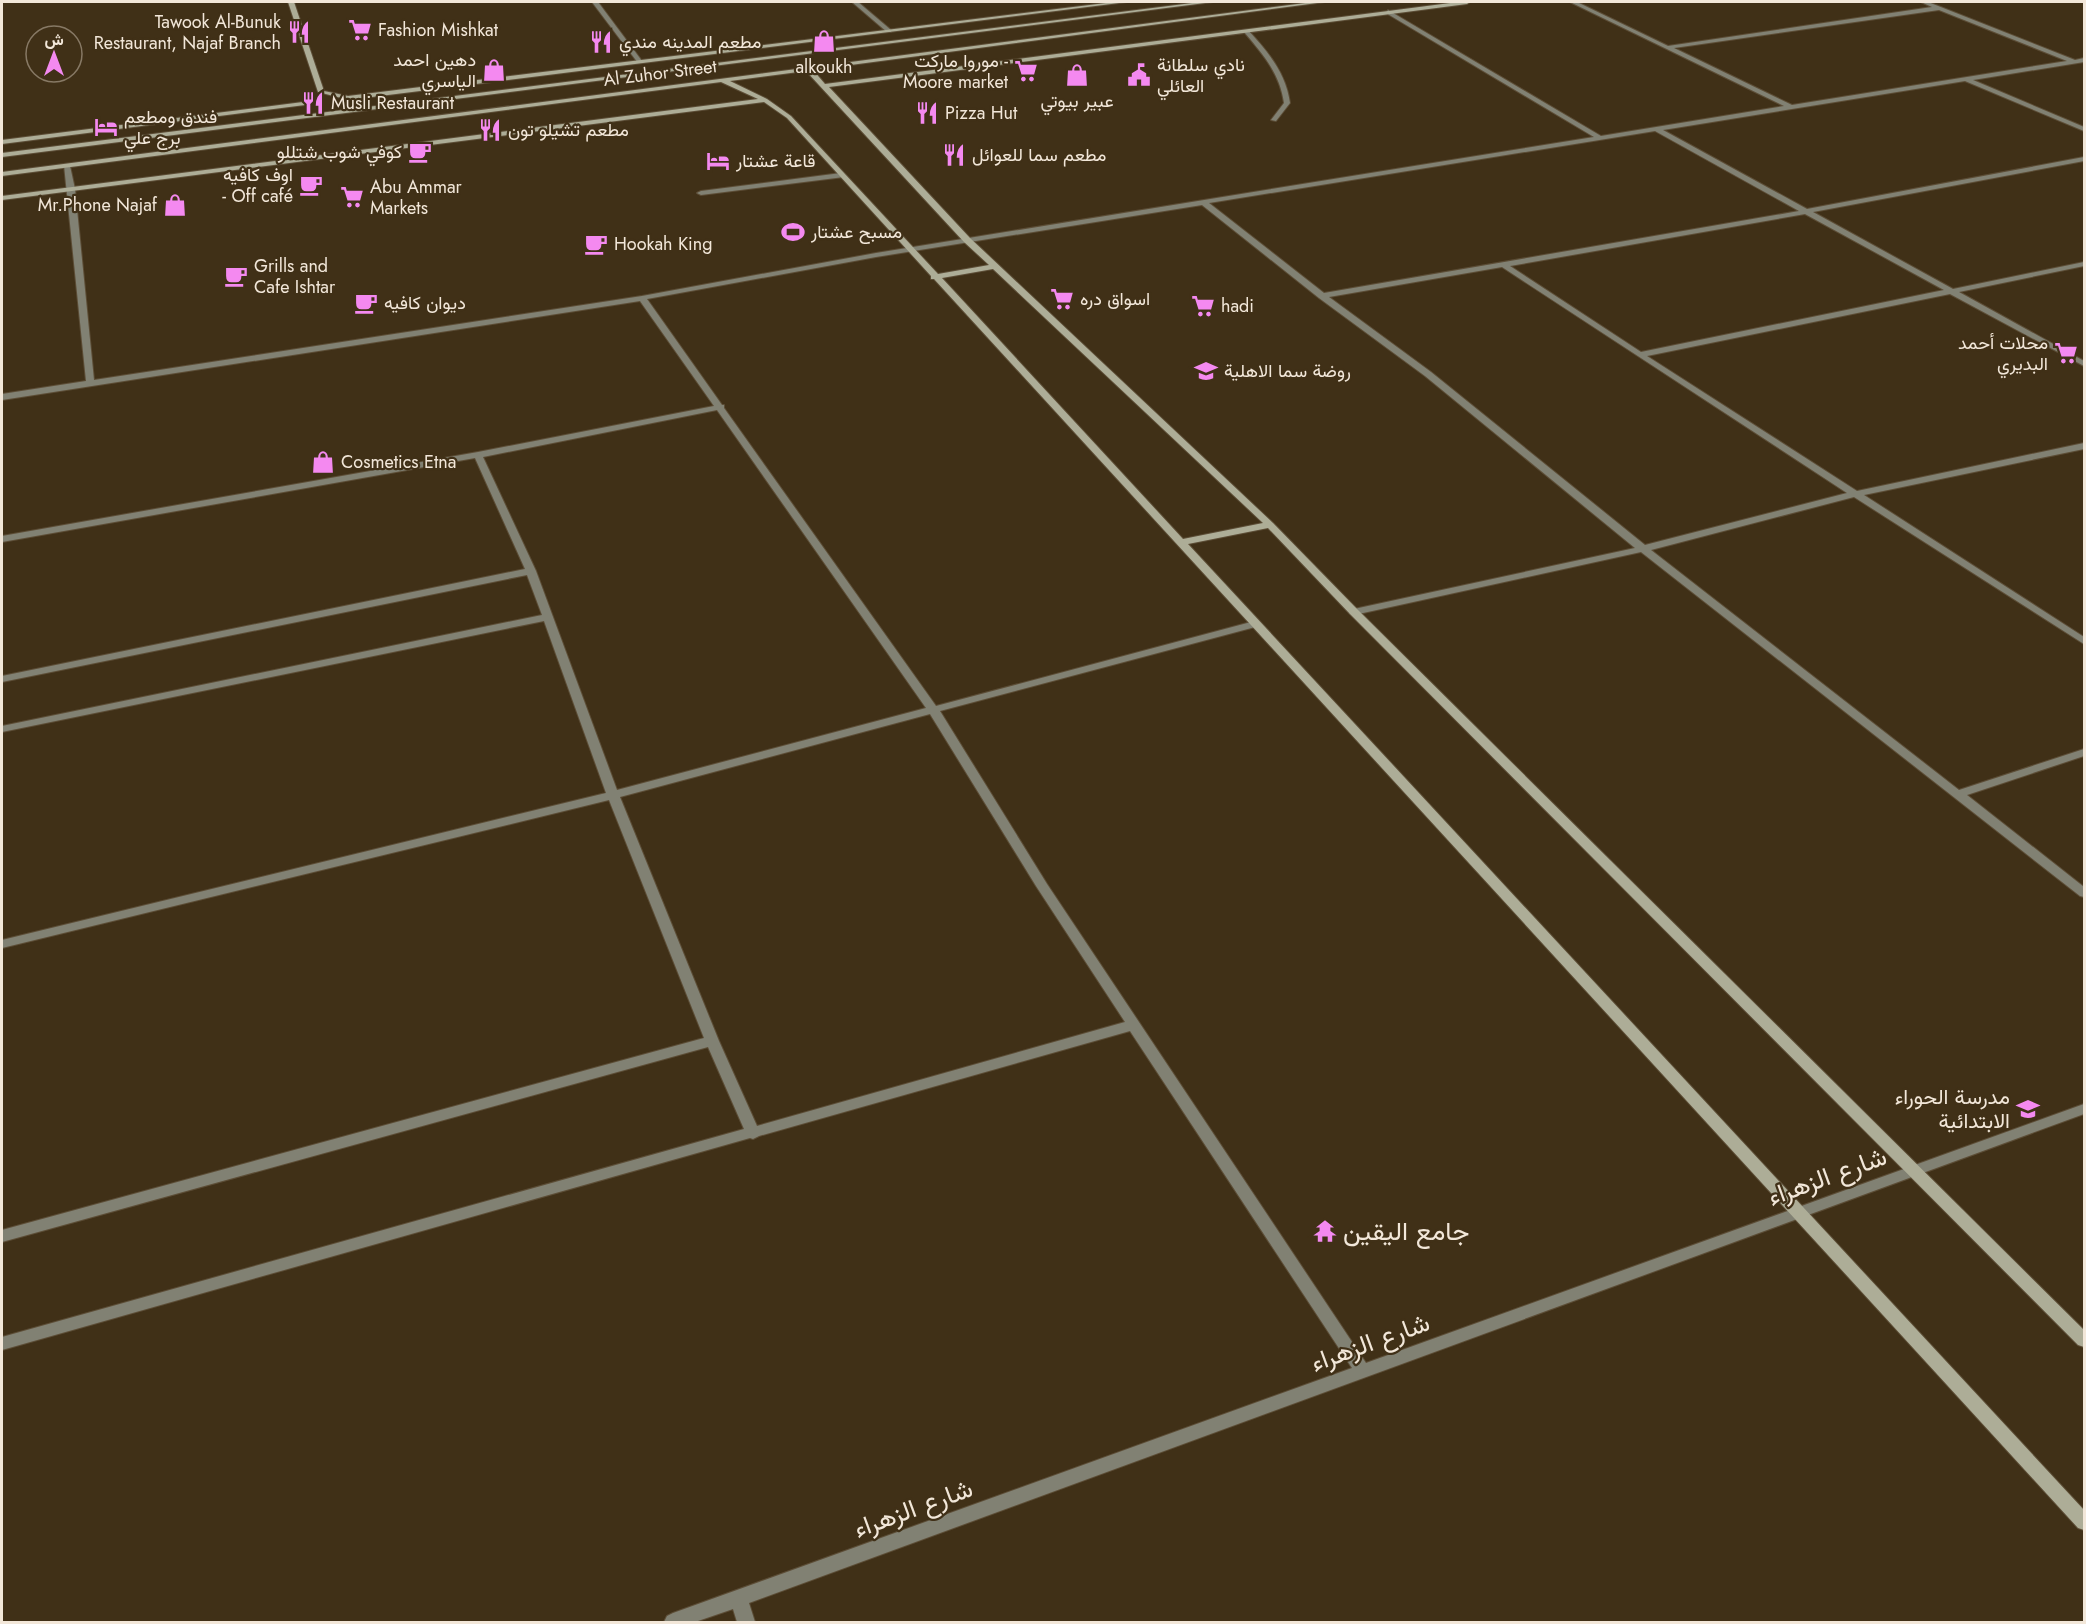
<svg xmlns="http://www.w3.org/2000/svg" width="2086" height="1624" font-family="Jost,Vazirmatn,sans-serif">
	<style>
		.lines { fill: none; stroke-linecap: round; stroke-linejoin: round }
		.lane-casing { stroke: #5c4d36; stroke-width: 2 }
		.street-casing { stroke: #5c4d36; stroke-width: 2 }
		.secondary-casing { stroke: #5c4d36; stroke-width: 2 }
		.lane { fill: #818173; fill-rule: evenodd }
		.street { fill: #818173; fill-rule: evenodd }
		.secondary { fill: #adad97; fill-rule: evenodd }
		.labels { text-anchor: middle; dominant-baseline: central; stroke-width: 4.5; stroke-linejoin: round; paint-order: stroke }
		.far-poi-label { font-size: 18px; fill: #f2e7d9; stroke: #403017; text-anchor: start }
		.far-street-label { font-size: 18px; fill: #f2e7d9; stroke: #403017 }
		.poi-label { font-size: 21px; fill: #f2e7d9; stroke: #403017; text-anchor: end }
		.near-street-label { font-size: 26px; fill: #f2e7d9; stroke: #403017 }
		.near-poi-label { font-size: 26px; fill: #f2e7d9; stroke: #403017; text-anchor: start }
	</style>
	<rect width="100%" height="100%" fill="#403017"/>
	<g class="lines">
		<g class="lane-casing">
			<g id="lane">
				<path d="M1244,30H1248C1268,52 1286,73 1290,103L1276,121L1271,120L1284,103C1280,74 1263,54 1244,32Z"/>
				<path d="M841,173L845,175L844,177L701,195L697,193L701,191Z"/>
			</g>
		</g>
		<g class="street-casing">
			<g id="street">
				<path d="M592,2H598L642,61V63H638Z"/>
				<path d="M852,2H858L891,30V32H887Z"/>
				<path d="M1570,2H1577L1668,46L1932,7L1921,2H1928L2075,60L2084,58V62L1973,80L2084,127V131L1965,81L1663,130L1807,209L2084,157V161L1813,212L1953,289L2084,262V266L1959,292L2084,361V366L1950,294L1647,356L1857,491L2084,443V449L1864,495L2084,637V644L1854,497L1651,550L1959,790L2084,749V756L1967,795L2084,887V897L2080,896L1641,552L1354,615L1350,614L1349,612L1354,609L1635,548L1425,376L1319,298L1202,205L876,257L647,299L722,405H724V408L936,706L1251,622H1259L1260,624L1259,626L940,711L1047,884L1366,1363L2084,1104V1114L749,1603L755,1622H737L733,1609L695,1622H664L667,1616L673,1613L1352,1368L1130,1031L759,1136L753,1139L750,1138L2,1350V1337L744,1129L708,1047L2,1242V1230L704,1038L609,800L2,948V940L606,793L544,621L2,732V726L542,615L527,575L2,682V676L525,569L475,458L2,542V536L478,452L714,406L640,301L2,400V394L86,381L64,165L70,166L75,189L94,380L642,296L876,253L1594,137L1386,13L1388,10L1601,136L1784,106ZM1939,10L2067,61L1792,105L1674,48ZM1655,131L1799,211L1324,293L1209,203ZM1805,214L1944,290L1641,352L1510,266ZM1502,267L1847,493L1645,545L1431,372L1329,297ZM717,410L926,708L617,790L536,571L483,457ZM930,714L1036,886L1125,1022L757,1126L719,1041L620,797Z"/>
			</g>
		</g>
		<g class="secondary-casing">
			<g id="secondary">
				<path d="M288,2H294L324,91L348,96L1114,2H1127L356,99L353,101L318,92Z"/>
				<path d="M1200,2H1213L2,157V153Z"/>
				<path d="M1313,2H1325L813,70L825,84L1458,2H1470L1467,4L829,87L970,238L1273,523L1358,610L2084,1330V1347L2078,1345L1350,614L1268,528L1188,544L2084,1510V1530L2078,1528L934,279H931V276L787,118L764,102L2,200V196L758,99L721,82L2,176V172ZM806,71L964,242L989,265L938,274L791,116L767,99L730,81ZM993,269L1263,523L1183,539L942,278Z"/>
				<path d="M303,102L306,104L305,105L2,144V140Z"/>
			</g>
		</g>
		<use href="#lane" class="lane"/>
		<use href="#street" class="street"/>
		<use href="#secondary" class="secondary"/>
	</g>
	<defs>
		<g id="supermarket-bare" transform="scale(1.8)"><path d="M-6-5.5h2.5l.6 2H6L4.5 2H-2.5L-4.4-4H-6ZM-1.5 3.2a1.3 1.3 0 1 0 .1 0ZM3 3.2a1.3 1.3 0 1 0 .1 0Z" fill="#f489f0" stroke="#403017" stroke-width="2.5" paint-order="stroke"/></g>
		<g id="restaurant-bare" transform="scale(1.8)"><path d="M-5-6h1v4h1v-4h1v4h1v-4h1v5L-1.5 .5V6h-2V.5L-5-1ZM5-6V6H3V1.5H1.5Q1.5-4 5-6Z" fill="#f489f0" stroke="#403017" stroke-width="2.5" paint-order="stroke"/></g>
		<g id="shop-bare" transform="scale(1.8)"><path d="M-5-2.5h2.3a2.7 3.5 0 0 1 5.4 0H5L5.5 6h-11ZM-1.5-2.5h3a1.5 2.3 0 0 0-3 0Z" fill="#f489f0" stroke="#403017" stroke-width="2.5" paint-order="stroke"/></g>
		<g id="civic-bare" transform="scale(1.8)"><path d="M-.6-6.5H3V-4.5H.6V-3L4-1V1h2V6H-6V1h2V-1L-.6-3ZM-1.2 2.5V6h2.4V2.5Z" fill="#f489f0" stroke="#403017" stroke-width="2.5" paint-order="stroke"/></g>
		<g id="hotel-bare" transform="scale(1.8)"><path d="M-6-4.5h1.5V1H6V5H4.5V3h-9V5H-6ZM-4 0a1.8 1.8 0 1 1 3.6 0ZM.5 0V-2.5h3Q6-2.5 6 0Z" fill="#f489f0" stroke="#403017" stroke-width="2.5" paint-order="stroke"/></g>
		<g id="cafe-bare" transform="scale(1.8)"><path d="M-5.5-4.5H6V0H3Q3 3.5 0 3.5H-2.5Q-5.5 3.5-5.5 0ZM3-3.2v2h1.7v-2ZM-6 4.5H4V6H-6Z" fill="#f489f0" stroke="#403017" stroke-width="2.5" paint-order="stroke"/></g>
		<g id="stadium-bare" transform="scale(1.8)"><path d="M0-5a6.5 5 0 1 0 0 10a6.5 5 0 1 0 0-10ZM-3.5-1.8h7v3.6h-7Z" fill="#f489f0" stroke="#403017" stroke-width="2.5" paint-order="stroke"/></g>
		<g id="school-bare" transform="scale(1.8)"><path d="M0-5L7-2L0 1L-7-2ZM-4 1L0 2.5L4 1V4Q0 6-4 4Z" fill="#f489f0" stroke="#403017" stroke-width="2.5" paint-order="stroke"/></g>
		<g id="temple-bare" transform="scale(1.8)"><path d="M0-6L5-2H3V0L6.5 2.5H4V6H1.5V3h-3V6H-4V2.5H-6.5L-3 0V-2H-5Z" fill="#f489f0" stroke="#403017" stroke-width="2.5" paint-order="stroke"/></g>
	</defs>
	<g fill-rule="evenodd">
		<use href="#supermarket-bare" x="360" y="30"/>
		<use href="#restaurant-bare" x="299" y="32"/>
		<use href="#shop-bare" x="824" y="41"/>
		<use href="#restaurant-bare" x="601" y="42"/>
		<use href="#shop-bare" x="494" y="70"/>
		<use href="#supermarket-bare" x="1026" y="71"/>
		<use href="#shop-bare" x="1077" y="75"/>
		<use href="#civic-bare" x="1139" y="75"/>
		<use href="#restaurant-bare" x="313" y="103"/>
		<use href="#restaurant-bare" x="927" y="113"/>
		<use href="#hotel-bare" x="106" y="127"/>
		<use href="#restaurant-bare" x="490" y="130"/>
		<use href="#cafe-bare" x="420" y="152"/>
		<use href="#restaurant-bare" x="954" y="155"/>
		<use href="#hotel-bare" x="718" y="161"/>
		<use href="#cafe-bare" x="311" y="185"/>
		<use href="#supermarket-bare" x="352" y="197"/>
		<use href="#shop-bare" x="175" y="205"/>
		<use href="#stadium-bare" x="793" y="232"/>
		<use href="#cafe-bare" x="596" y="244"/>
		<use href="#cafe-bare" x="236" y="276"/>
		<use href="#supermarket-bare" x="1062" y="299"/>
		<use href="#cafe-bare" x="366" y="303"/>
		<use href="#supermarket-bare" x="1203" y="306"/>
		<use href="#supermarket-bare" x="2066" y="353"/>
		<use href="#school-bare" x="1206" y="371"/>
		<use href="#shop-bare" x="323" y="462"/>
		<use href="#school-bare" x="2028" y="1109"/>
		<use href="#temple-bare" x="1325" y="1231"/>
	</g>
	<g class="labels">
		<g class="far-poi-label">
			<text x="281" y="22" text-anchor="end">Tawook Al-Bunuk<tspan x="281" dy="21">Restaurant, Najaf Branch</tspan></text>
			<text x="378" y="30">Fashion Mishkat</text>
			<text x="619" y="42">مطعم المدينه مندي</text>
			<text x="476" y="60" text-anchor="end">دهين احمد<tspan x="476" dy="21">الياسري</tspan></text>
			<text x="1008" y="61" text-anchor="end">موروا ماركت -<tspan x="1008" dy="21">Moore market</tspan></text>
			<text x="1157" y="65">نادي سلطانة<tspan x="1157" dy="21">العائلي</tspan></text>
			<text x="824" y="67" text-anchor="middle">alkoukh</text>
			<text x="1077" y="101" text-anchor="middle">عبير بيوتي</text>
			<text x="331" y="103">Musli Restaurant</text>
			<text x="945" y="113">Pizza Hut</text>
			<text x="124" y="117">فندق ومطعم<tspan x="124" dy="21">برج علي</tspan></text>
			<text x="508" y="130">مطعم تشيلو تون</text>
			<text x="402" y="152" text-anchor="end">كوفي شوب شتللو</text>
			<text x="972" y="155">مطعم سما للعوائل</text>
			<text x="736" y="161">قاعة عشتار</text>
			<text x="293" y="175" text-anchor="end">اوف كافيه<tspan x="293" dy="21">- Off café</tspan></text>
			<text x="370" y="187">Abu Ammar<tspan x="370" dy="21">Markets</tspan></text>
			<text x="157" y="205" text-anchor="end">Mr.Phone Najaf</text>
			<text x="811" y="232">مسبح عشتار</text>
			<text x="614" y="244">Hookah King</text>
			<text x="254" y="266">Grills and<tspan x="254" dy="21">Cafe Ishtar</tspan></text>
			<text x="1080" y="299">اسواق دره</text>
			<text x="384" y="303">ديوان كافيه</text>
			<text x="1221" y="306">hadi</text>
			<text x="2048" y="343" text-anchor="end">محلات أحمد<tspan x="2048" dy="21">البديري</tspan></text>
			<text x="1224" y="371">روضة سما الاهلية</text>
			<text x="341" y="462">Cosmetics Etna</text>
		</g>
		<g class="far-street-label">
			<text transform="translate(660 73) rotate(-7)">Al Zuhor Street</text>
		</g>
		<g class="poi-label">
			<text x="2010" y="1097">مدرسة الحوراء<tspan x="2010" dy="24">الابتدائية</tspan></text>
		</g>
		<g class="near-street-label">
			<text transform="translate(1827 1176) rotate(-20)">شارع الزهراء</text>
			<text transform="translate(1370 1342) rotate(-20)">شارع الزهراء</text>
			<text transform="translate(913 1508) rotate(-20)">شارع الزهراء</text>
		</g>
		<g class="near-poi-label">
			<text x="1343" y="1231">جامع اليقين</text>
		</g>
	</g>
	<rect width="2086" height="1624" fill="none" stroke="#f2e7d9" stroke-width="6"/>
	<g transform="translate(54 54)"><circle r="28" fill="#403017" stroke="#877965" stroke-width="1.5"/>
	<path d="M0-4.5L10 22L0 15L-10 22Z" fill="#f489f0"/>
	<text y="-9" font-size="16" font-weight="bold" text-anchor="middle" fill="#f2e7d9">ش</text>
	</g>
</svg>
